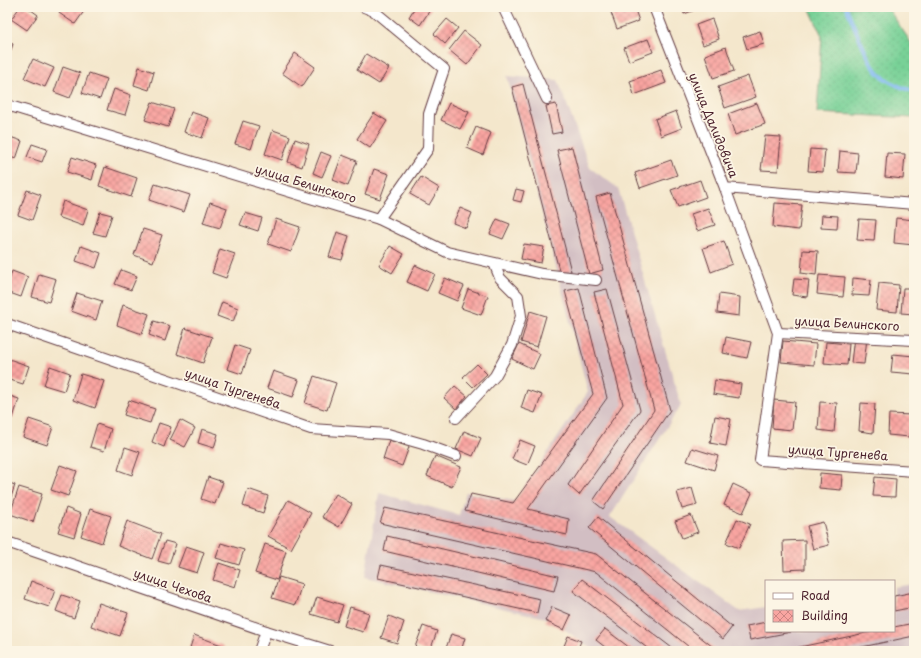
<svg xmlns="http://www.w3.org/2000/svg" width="921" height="658" font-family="'Playpen Sans',sans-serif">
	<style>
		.industrial { fill: #d2bec3 }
		.grass { fill: url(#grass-dots); stroke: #617861 }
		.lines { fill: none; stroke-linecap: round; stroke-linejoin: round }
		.stream { stroke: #84bbf4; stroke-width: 4 }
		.building { fill: url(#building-cross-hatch) }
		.street-casing { stroke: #643d43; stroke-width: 12 }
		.street { stroke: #fff; stroke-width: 10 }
		.labels { text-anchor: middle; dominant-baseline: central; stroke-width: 3.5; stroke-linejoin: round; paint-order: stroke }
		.street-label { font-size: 12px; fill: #4a1f2b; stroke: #fcf5e5 }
	</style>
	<defs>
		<pattern id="grass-dots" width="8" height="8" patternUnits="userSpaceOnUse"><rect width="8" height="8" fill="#78d197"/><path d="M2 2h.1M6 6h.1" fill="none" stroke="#69b382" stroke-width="1.8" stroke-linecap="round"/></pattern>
		<pattern id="building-cross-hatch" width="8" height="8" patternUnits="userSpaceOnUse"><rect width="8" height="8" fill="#f9a5a1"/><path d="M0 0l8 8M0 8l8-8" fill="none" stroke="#cc8683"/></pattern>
	</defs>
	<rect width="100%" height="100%" fill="#fcf5e5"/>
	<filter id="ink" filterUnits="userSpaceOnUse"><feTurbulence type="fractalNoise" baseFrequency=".025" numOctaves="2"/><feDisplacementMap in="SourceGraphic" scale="8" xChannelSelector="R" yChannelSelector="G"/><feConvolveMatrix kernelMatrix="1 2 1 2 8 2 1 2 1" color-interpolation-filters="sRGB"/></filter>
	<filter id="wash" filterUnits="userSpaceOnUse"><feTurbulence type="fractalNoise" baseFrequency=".012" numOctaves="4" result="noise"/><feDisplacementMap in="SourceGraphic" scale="16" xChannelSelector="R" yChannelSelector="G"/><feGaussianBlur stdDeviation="0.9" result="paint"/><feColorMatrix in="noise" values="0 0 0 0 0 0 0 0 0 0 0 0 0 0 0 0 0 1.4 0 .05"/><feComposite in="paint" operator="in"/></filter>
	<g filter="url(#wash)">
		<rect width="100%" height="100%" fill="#f4e7cc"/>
		<path class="industrial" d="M507,76L558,80L590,168L618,188L681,405L610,517L739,611L766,607V631H894V587L914,584V651H595L550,619L365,577L379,493L459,515L466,492L515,501L588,392Z"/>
		<path class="grass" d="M809,7H887L914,47V118L817,113L822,36Z"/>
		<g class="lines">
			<path class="stream" d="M846,7C854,25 863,49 873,66C880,79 900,88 914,91"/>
		</g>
		<g id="blocks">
			<g class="building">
				<path d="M20,7H27L38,15L27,30L11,19Z"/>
				<path d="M63,7H87L75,24L59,13Z"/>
				<path d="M415,7H432L420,25L409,17Z"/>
				<path d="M609,7H634L639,21L617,29Z"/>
				<path d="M682,7H703L684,14Z"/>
				<path d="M447,19L458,28L445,44L434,34Z"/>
				<path d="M712,19L719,39L703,45L696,25Z"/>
				<path d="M464,31L482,45L467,65L449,50Z"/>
				<path d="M760,31L764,44L747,49L743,37Z"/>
				<path d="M648,39L653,52L629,61L624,48Z"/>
				<path d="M7,42L13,44L7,62Z"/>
				<path d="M726,47L734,71L713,78L705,55Z"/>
				<path d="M295,53L315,67L302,87L282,73Z"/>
				<path d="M366,54L389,68L379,84L357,70Z"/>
				<path d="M33,59L54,68L45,87L24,78Z"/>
				<path d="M63,67L80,73L70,98L54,92Z"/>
				<path d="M139,67L154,72L149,90L134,85Z"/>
				<path d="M661,70L666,83L634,95L630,81Z"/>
				<path d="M89,73L107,79L100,99L82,93Z"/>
				<path d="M748,76L756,97L725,108L718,87Z"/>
				<path d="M523,84L571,271L560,274L512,87Z"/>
				<path d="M114,89L131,95L125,115L107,110Z"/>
				<path d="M152,102L174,109L168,127L145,120Z"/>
				<path d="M449,103L469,112L460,129L441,120Z"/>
				<path d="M757,103L765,124L735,135L728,114Z"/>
				<path d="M556,104L562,132L552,134L546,106Z"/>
				<path d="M676,111L682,128L661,136L655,119Z"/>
				<path d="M191,112L209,118L202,138L184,132Z"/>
				<path d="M374,113L387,121L370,148L357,139Z"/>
				<path d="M243,121L259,126L251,149L235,144Z"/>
				<path d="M476,127L491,133L483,155L467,148Z"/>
				<path d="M273,130L290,136L282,160L265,154Z"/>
				<path d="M7,136L22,141L16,159L7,156Z"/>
				<path d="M765,136L781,137L778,171L761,170Z"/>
				<path d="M295,139L309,144L302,167L288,162Z"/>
				<path d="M32,144L47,149L42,162L27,157Z"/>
				<path d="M572,147L603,270L589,274L557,150Z"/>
				<path d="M810,149L825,150L823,172L808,171Z"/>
				<path d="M840,151L858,153L856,173L838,172Z"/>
				<path d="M321,152L331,156L322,177L313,173Z"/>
				<path d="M887,153L905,154L903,179L885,177Z"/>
				<path d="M342,155L357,161L348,186L333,180Z"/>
				<path d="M72,157L96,165L92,180L67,172Z"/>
				<path d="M671,160L677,175L640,188L635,173Z"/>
				<path d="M105,167L137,178L131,197L99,186Z"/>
				<path d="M374,169L389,174L380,199L365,194Z"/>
				<path d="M421,177L439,188L429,205L410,194Z"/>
				<path d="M700,180L706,197L678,207L671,190Z"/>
				<path d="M155,184L190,195L184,212L149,200Z"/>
				<path d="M516,189L524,191L521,202L513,200Z"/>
				<path d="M27,190L41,195L32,220L18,215Z"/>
				<path d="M610,193L670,410L603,509L593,501L654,410L596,197Z"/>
				<path d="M63,201L88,210L83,226L58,217Z"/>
				<path d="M210,202L227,208L220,228L203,223Z"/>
				<path d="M775,203L802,205L799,230L773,227Z"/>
				<path d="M460,208L472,213L466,228L453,223Z"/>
				<path d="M708,208L715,225L697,231L691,214Z"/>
				<path d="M100,212L112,215L105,236L93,233Z"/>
				<path d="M245,213L262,218L258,231L240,225Z"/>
				<path d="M822,215L838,216L837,229L821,228Z"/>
				<path d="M896,218L914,220V245L894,243Z"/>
				<path d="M276,219L300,227L291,252L268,244Z"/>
				<path d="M497,219L510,224L503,239L490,234Z"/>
				<path d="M859,219L876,220L874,241L857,240Z"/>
				<path d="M143,229L162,235L153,262L134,255Z"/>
				<path d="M337,232L349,236L342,260L329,257Z"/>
				<path d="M724,241L732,264L711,272L703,248Z"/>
				<path d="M524,244L544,247L541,263L521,259Z"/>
				<path d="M81,246L101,253L96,268L76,261Z"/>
				<path d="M390,246L404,254L392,273L379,265Z"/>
				<path d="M220,249L235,254L226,278L212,273Z"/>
				<path d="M803,250L818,251L816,275L801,273Z"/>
				<path d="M415,265L435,274L427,291L407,282Z"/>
				<path d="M121,270L137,276L131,290L115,284Z"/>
				<path d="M12,271L28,277L21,297L7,292V287Z"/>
				<path d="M39,274L56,279L49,302L32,297Z"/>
				<path d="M819,275L845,277L843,297L817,294Z"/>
				<path d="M445,278L464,286L457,301L438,293Z"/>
				<path d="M853,278L871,280L869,296L852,295Z"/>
				<path d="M794,279L809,280L807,297L792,295Z"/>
				<path d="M879,283L899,285L897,312L876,310Z"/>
				<path d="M579,288L607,398L528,509L569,519L567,535L465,511L471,494L513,503L593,394L565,291Z"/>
				<path d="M903,288H914V314L901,313Z"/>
				<path d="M468,289L488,296L481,315L461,308Z"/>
				<path d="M607,289L640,410L579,495L568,485L623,404L594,292Z"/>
				<path d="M77,293L102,301L96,320L71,311Z"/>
				<path d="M719,294L740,297L739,316L717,313Z"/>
				<path d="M222,302L238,308L233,322L217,316Z"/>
				<path d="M123,305L149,314L142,334L117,325Z"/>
				<path d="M530,311L546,316L537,347L521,342Z"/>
				<path d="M154,321L170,326L165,341L149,335Z"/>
				<path d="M185,328L212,337L203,363L177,354Z"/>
				<path d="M726,337L751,342L747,358L723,353Z"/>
				<path d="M854,337L867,338L864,364L851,363Z"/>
				<path d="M783,341L816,344L814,365L781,362Z"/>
				<path d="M826,342L849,344L847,365L824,363Z"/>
				<path d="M519,344L540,354L533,369L512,359Z"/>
				<path d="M235,345L250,350L242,374L227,369Z"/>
				<path d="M893,354L914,356V374L891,372Z"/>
				<path d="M9,359L29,366L23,384L7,379V366Z"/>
				<path d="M477,364L487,374L473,387L463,377Z"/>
				<path d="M50,366L70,373L64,391L44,385Z"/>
				<path d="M273,371L299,380L293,397L267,388Z"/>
				<path d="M81,374L104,381L95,408L73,400Z"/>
				<path d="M314,376L336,383L327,410L305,403Z"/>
				<path d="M715,380L741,384L739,398L713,394Z"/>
				<path d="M455,386L467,396L456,409L444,398Z"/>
				<path d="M527,390L542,395L535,413L521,408Z"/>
				<path d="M7,395L19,399L13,418L7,416Z"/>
				<path d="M129,400L155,409L150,423L124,415Z"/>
				<path d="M774,400L795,402L792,430L772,428Z"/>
				<path d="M820,402L837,403L834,432L818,430Z"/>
				<path d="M861,403L875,404L873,433L859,431Z"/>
				<path d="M889,414L911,415L909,437L888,435Z"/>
				<path d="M715,416L731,419L726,446L710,443Z"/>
				<path d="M29,419L53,427L47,445L23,437Z"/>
				<path d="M180,420L195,428L185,447L170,440Z"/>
				<path d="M159,423L171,427L164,447L152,442Z"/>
				<path d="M97,424L111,429L104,451L90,447Z"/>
				<path d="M202,429L218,434L214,448L198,443Z"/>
				<path d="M464,431L481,438L473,456L456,449Z"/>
				<path d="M389,440L409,447L402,466L383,459Z"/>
				<path d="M520,440L535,446L527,465L512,459Z"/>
				<path d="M125,447L140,452L132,475L118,470Z"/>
				<path d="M692,448L718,456L714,470L687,461Z"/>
				<path d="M435,456L461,467L452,487L427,476Z"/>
				<path d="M60,465L77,471L68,496L51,490Z"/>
				<path d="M820,473L842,475L841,490L819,488Z"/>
				<path d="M208,477L223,482L215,504L201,499Z"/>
				<path d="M875,477L896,479L895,497L873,496Z"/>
				<path d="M7,482L15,485L7,509Z"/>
				<path d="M733,484L752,493L743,513L724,505Z"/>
				<path d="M19,487L42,494L33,522L10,514Z"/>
				<path d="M692,488L697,505L682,509L677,492Z"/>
				<path d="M248,489L268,496L263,513L243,506Z"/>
				<path d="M336,494L352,504L339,527L322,517Z"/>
				<path d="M288,500L311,513L291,549L268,536Z"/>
				<path d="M66,508L81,514L74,537L58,532Z"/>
				<path d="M385,508L596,554L718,651H694L596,572L380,523Z"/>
				<path d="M90,509L111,516L102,543L81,536Z"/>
				<path d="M691,515L698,532L682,538L675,521Z"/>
				<path d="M598,517L732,627L723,639L589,528Z"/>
				<path d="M737,519L750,524L739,548L726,543Z"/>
				<path d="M127,521L161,534L152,559L118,546Z"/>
				<path d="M823,522L829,545L813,549L807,526Z"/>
				<path d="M387,536L558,576L554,591L384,551Z"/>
				<path d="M805,540V569L784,570L783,541Z"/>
				<path d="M165,541L176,544L169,564L158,561Z"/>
				<path d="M221,543L244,550L239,565L216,558Z"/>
				<path d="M265,544L286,551L277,580L255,573Z"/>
				<path d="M186,546L204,552L197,573L178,567Z"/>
				<path d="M219,563L240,570L235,587L213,580Z"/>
				<path d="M381,565L540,599L537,613L378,578Z"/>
				<path d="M279,577L302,584L295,605L272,598Z"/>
				<path d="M582,579L676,651H651L573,591Z"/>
				<path d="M31,581L55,590L49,607L25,599Z"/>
				<path d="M914,592V607L894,611V596Z"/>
				<path d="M62,595L80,601L74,618L56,611Z"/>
				<path d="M317,597L343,605L337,622L311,614Z"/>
				<path d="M99,603L128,613L120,636L91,626Z"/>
				<path d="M350,607L369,613L363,632L344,626Z"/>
				<path d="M552,607L571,615L564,630L545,621Z"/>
				<path d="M389,616L404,622L397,643L381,638Z"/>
				<path d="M766,622V631L791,632L750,640L747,626Z"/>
				<path d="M914,623V636L843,651H781L875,631H894V627Z"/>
				<path d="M423,626L437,631L430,651H424L415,647Z"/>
				<path d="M605,629L634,651H610L596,640Z"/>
				<path d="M451,634L465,638L461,651H445Z"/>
				<path d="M194,635L224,646L222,651H189Z"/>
				<path d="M568,636L581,641L577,651H562Z"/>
			</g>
		</g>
	</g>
	<g filter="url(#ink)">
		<use href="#blocks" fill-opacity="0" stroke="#643d43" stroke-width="1"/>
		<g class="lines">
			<g class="street-casing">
				<g id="street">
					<path d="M364,7L374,11L444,69L429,114L428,149L379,219"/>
					<path d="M503,7L547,99"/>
					<path d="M654,7L725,188L914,204"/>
					<path d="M7,105L379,219L447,252L542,274L596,280"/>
					<path d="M725,188L778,333L760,460L914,471"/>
					<path d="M7,324L311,429L388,434L423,444L456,456"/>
					<path d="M778,333L914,340"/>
					<path d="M456,418L495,376L512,345L521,316L518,296L500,278L494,263"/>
					<path d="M7,542L266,631L330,651"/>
					<path d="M259,651L266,631"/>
				</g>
			</g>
			<use href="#street" class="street"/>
		</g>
	</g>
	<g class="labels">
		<g class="street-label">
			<text transform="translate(714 125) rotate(68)">улица Далидовича</text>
			<text transform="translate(306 183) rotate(17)">улица Белинского</text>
			<text transform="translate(847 323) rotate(3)">улица Белинского</text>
			<text transform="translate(233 388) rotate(19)">улица Тургенева</text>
			<text transform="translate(838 452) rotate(4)">улица Тургенева</text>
			<text transform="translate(173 585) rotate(19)">улица Чехова</text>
		</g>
	</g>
	<rect width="921" height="658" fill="none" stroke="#fcf5e5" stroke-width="24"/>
	<rect x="765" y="580" width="130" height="52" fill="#fcf5e5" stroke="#b59f9b"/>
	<rect x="773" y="593" width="20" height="6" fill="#ffffff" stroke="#b59f9b"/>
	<text x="801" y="600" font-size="12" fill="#4a1f2b">Road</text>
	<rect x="773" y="610" width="20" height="12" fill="url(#building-cross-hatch)" stroke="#b59f9b"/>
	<text x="801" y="620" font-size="12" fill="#4a1f2b">Building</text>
</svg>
